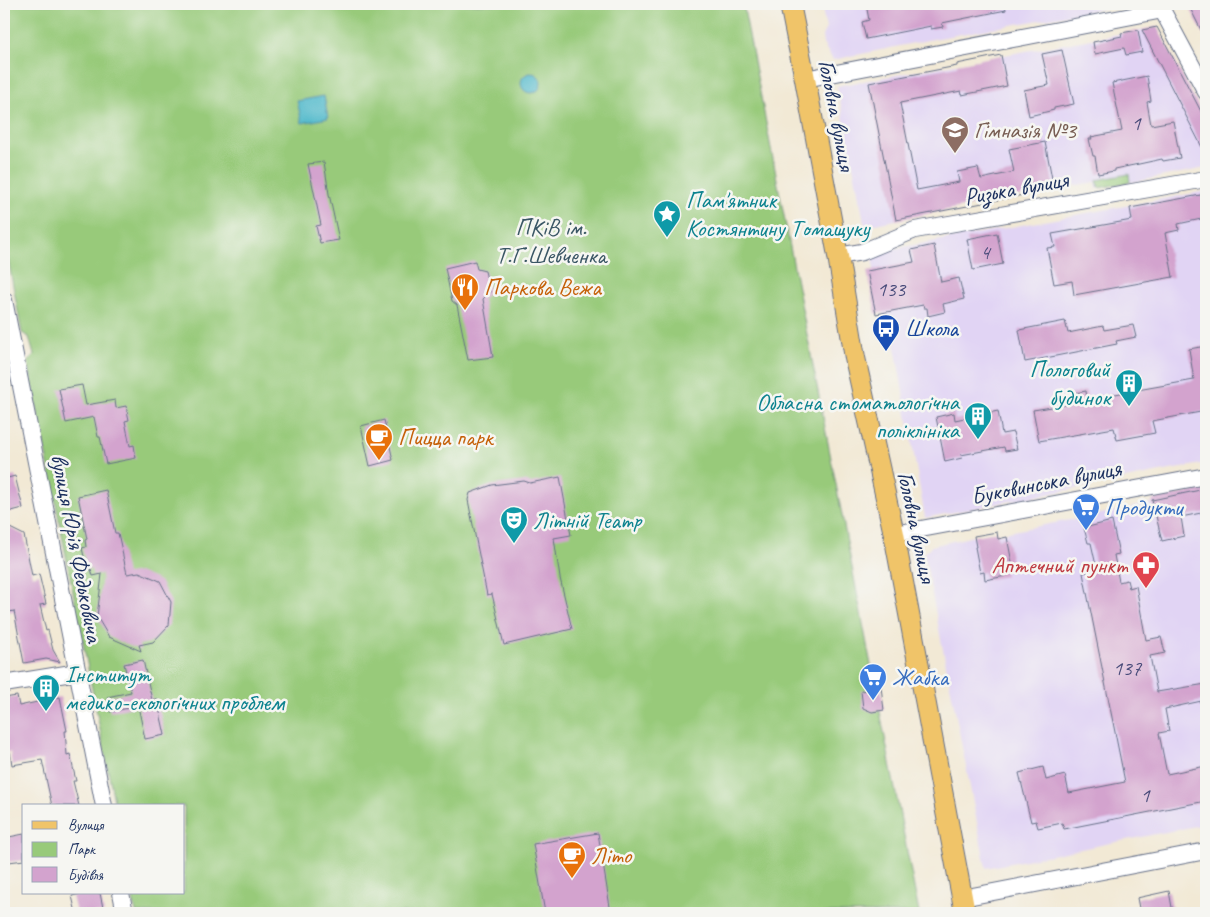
<svg xmlns="http://www.w3.org/2000/svg" width="1210" height="917" font-family="Caveat,sans-serif">
	<style>
		.built { fill: #e1d4f4 }
		.green { fill: #98ca7a; stroke: #5a7c6c }
		.water { fill: #4db8ca; stroke: #347494 }
		.building { fill: #d3a3ce }
		.lines { fill: none; stroke-linecap: round; stroke-linejoin: round }
		.minor-casing { stroke: #667088; stroke-width: 18 }
		.major-casing { stroke: #667088; stroke-width: 22 }
		.minor { stroke: #fff; stroke-width: 16 }
		.major { stroke: #f0c469; stroke-width: 20 }
		.labels { text-anchor: middle; dominant-baseline: central; stroke-width: 5; stroke-linejoin: round; paint-order: stroke }
		.number-label { font-size: 21px; fill: #494c7a }
		.street-label { font-size: 24px; fill: #1b2f5e; stroke: #f6f6f2 }
		.education-label { font-size: 24px; fill: #785e54; stroke: #f6f6f2; text-anchor: start }
		.culture-label { font-size: 24px; fill: #0d838f; stroke: #f6f6f2; text-anchor: start }
		.park-label { font-size: 24px; fill: #3a5665; stroke: #f6f6f2 }
		.food-label { font-size: 24px; fill: #c56008; stroke: #f6f6f2; text-anchor: start }
		.transit-label { font-size: 24px; fill: #164399; stroke: #f6f6f2; text-anchor: start }
		.shop-label { font-size: 24px; fill: #366cbe; stroke: #f6f6f2; text-anchor: start }
		.health-label { font-size: 24px; fill: #be3a42; stroke: #f6f6f2; text-anchor: end }
	</style>
	<rect width="100%" height="100%" fill="#f6f6f2"/>
	<filter id="ink" filterUnits="userSpaceOnUse"><feTurbulence type="fractalNoise" baseFrequency=".02" numOctaves="2"/><feDisplacementMap in="SourceGraphic" scale="10" xChannelSelector="R" yChannelSelector="G"/><feConvolveMatrix kernelMatrix="1 2 1 2 8 2 1 2 1" color-interpolation-filters="sRGB"/></filter>
	<filter id="wash" filterUnits="userSpaceOnUse"><feTurbulence type="fractalNoise" baseFrequency=".0096" numOctaves="4" result="noise"/><feDisplacementMap in="SourceGraphic" scale="20" xChannelSelector="R" yChannelSelector="G"/><feGaussianBlur stdDeviation="1.12" result="paint"/><feColorMatrix in="noise" values="0 0 0 0 0 0 0 0 0 0 0 0 0 0 0 0 0 1.4 0 .05"/><feComposite in="paint" operator="in"/></filter>
	<g filter="url(#wash)">
		<rect width="100%" height="100%" fill="#f2e9d5"/>
		<g class="built">
			<path d="M821,4H1129L928,40L833,60L823,44L822,36L826,28Z"/>
			<path d="M1157,27L1206,121V168L1097,189L1096,182L1066,187L865,226L837,86Z"/>
			<path d="M1206,191V463L925,518L890,318L883,315L871,253Z"/>
			<path d="M1205,489L1206,494V824L986,868L924,553L932,546L974,536L997,532L998,534L1111,512L1152,503V500L1174,495V499L1193,495L1192,491Z"/>
		</g>
		<g class="green">
			<path d="M4,4H743L919,913H136L132,893H184V806H115L28,362L34,355L29,337L22,333L4,238Z"/>
			<path d="M1129,174L1130,182L1099,188L1097,180Z"/>
		</g>
		<g class="water">
			<circle cx="531" cy="83" r="10"/>
			<path d="M324,96L328,118L302,123L297,101Z"/>
		</g>
		<g id="blocks">
			<g class="building">
				<path d="M866,4H1005L1006,10L942,23L943,27L931,29V26L866,39L862,22L869,20Z"/>
				<path d="M1188,4H1206V40Z"/>
				<path d="M1157,27L1206,121V155L1142,30Z"/>
				<path d="M1138,30L1142,52L1126,55L1124,48L1095,54L1093,42L1122,36L1121,33Z"/>
				<path d="M1062,50L1074,104L1054,108V110L1029,116L1024,90L1049,85L1042,54Z"/>
				<path d="M1001,55L1007,86L962,95L961,91L900,103L917,190L959,182L957,172L978,168L981,179L1014,172L1009,149L1045,142L1054,189L896,220L869,83L957,66V64Z"/>
				<path d="M1147,76L1151,101L1147,102L1151,125L1173,121L1180,158L1163,161L1162,159L1139,164L1114,169V171L1098,174L1095,156H1093L1089,139H1092L1091,137L1122,131L1112,83Z"/>
				<path d="M324,162L329,194L339,240L320,243L316,226L321,225L308,164Z"/>
				<path d="M1206,194V218L1178,224L1179,230L1165,233L1173,277L1074,295L1072,281L1054,284L1047,248L1055,247L1052,234L1132,220L1130,208Z"/>
				<path d="M997,233L1003,264L973,270L967,239Z"/>
				<path d="M934,245L941,282L959,278L964,299L943,304L945,312L928,316L927,308H924L923,305L876,314L867,271L914,262L911,250Z"/>
				<path d="M475,261L477,269L485,271L490,292L483,299L493,357L468,360L457,305L452,301L445,268Z"/>
				<path d="M1065,321L1068,333L1103,326L1104,330L1133,325L1136,337L1116,341L1117,344L1025,362L1019,330Z"/>
				<path d="M1206,346V411L1152,421L1155,433L1117,440L1114,428L1039,441L1033,410L1071,404L1070,394L1086,391L1087,399L1194,380L1189,349Z"/>
				<path d="M82,385L86,405L115,400L116,408L126,406L129,420L125,421L130,446L134,445L136,458L106,464L100,437H98L94,417L66,423L59,389Z"/>
				<path d="M998,411L1002,434L1013,432L1017,449L1005,451L1004,447L961,455L962,458L945,462L936,417L954,413L955,420Z"/>
				<path d="M384,420L393,460L370,466L361,426Z"/>
				<path d="M15,476L23,508L4,513V479Z"/>
				<path d="M560,477L571,535L554,538L560,578L572,629L504,645L492,594L487,595L468,500L470,493L492,485L524,481L530,483Z"/>
				<path d="M1205,489L1206,495V512L1181,517L1184,536L1162,541L1156,516H1155L1152,500Z"/>
				<path d="M106,490L115,533H118L127,574L139,572L160,581L171,602L169,625L153,642L139,645L141,651L109,637L97,617L102,574L93,576L91,569L87,570L82,548L86,547L85,540L87,539L78,496Z"/>
				<path d="M1112,521L1119,554L1114,555L1119,582L1127,580L1129,588L1136,586L1146,640L1161,637L1165,653L1150,656L1157,692L1206,684V700L1165,709L1169,731L1159,733L1167,774L1206,766V801L1064,829L1062,823L1038,828L1036,821L1031,822L1019,773L1043,767L1046,780L1065,775L1069,793L1125,782L1083,573L1097,570L1091,543H1088L1084,528Z"/>
				<path d="M4,525L24,535L32,576L39,574L46,604L40,605L46,631L48,630L53,650L60,662L46,659L24,663L14,611L9,612L4,589Z"/>
				<path d="M997,532L998,539L1007,537L1013,568L1004,570L1006,576L985,580L984,572L980,573L975,547H976L974,536Z"/>
				<path d="M143,660L152,700L157,699L165,735L145,739L138,706L110,712L107,697L131,692L124,664Z"/>
				<path d="M881,687L884,710L872,712L863,708L861,691Z"/>
				<path d="M17,696L19,706L60,697L67,731H65L67,755L70,754L76,781H73L79,806H52L42,760L12,765L10,752L4,753V738L6,737L4,724V698Z"/>
				<path d="M598,833L611,913H545L533,844Z"/>
				<path d="M24,834V860L9,862L4,838Z"/>
				<path d="M1169,891L1173,913H1140L1137,898Z"/>
				<path d="M84,893H100L104,913H76L72,896Z"/>
			</g>
		</g>
	</g>
	<g filter="url(#ink)">
		<use href="#blocks" fill-opacity="0" stroke="#667088" stroke-width="1"/>
		<g class="lines">
			<g class="minor-casing">
				<g id="minor">
					<path d="M1159,4L1206,92"/>
					<path d="M805,79L1163,10"/>
					<path d="M838,256L862,252L915,230L1206,179"/>
					<path d="M4,300L104,806"/>
					<path d="M894,534L1206,476"/>
					<path d="M4,684L78,672"/>
					<path d="M121,893L125,913"/>
					<path d="M962,898L1206,851"/>
				</g>
			</g>
			<g class="major-casing">
				<path id="major" d="M790,4L805,79L838,256L855,358L894,534L965,913"/>
			</g>
			<use href="#minor" class="minor"/>
			<use href="#major" class="major"/>
		</g>
	</g>
	<defs>
		<g id="school-pin" transform="scale(1.4375)"><path d="M0 17L-7.5 6A9.5 9.5 0 1 1 7.5 6Z" fill="#8d6e63" stroke="#f6f6f2"/><path d="M0-5L7-2L0 1L-7-2ZM-4 1L0 2.5L4 1V4Q0 6-4 4Z" fill="#fff"/></g>
		<g id="sight-pin" transform="scale(1.4375)"><path d="M0 17L-7.5 6A9.5 9.5 0 1 1 7.5 6Z" fill="#0f9aa8" stroke="#f6f6f2"/><path d="M0-6L1.8-2.2L6-1.7L2.9 1.2L3.7 5.4L0 3.3L-3.7 5.4L-2.9 1.2L-6-1.7L-1.8-2.2Z" fill="#fff"/></g>
		<g id="restaurant-pin" transform="scale(1.4375)"><path d="M0 17L-7.5 6A9.5 9.5 0 1 1 7.5 6Z" fill="#e8710a" stroke="#f6f6f2"/><path d="M-5-6h1v4h1v-4h1v4h1v-4h1v5L-1.5 .5V6h-2V.5L-5-1ZM5-6V6H3V1.5H1.5Q1.5-4 5-6Z" fill="#fff"/></g>
		<g id="bus-pin" transform="scale(1.4375)"><path d="M0 17L-7.5 6A9.5 9.5 0 1 1 7.5 6Z" fill="#1a4fb4" stroke="#f6f6f2"/><path d="M-5-6H5V4H4V6H2V4H-2V6H-4V4H-5ZM-3.5-4V0h7V-4ZM-3.5 1.2v1.5H-2V1.2ZM2 1.2v1.5H3.5V1.2Z" fill="#fff"/></g>
		<g id="building-pin" transform="scale(1.4375)"><path d="M0 17L-7.5 6A9.5 9.5 0 1 1 7.5 6Z" fill="#0f9aa8" stroke="#f6f6f2"/><path d="M-4-6H4V6H1V3H-1V6H-4ZM-2.5-4.3h1.7v1.8h-1.7ZM.8-4.3h1.7v1.8H.8ZM-2.5-1h1.7V.8h-1.7ZM.8-1h1.7V.8H.8Z" fill="#fff"/></g>
		<g id="cafe-pin" transform="scale(1.4375)"><path d="M0 17L-7.5 6A9.5 9.5 0 1 1 7.5 6Z" fill="#e8710a" stroke="#f6f6f2"/><path d="M-5.5-4.5H6V0H3Q3 3.5 0 3.5H-2.5Q-5.5 3.5-5.5 0ZM3-3.2v2h1.7v-2ZM-6 4.5H4V6H-6Z" fill="#fff"/></g>
		<g id="supermarket-pin" transform="scale(1.4375)"><path d="M0 17L-7.5 6A9.5 9.5 0 1 1 7.5 6Z" fill="#3f7fe0" stroke="#f6f6f2"/><path d="M-6-5.5h2.5l.6 2H6L4.5 2H-2.5L-4.4-4H-6ZM-1.5 3.2a1.3 1.3 0 1 0 .1 0ZM3 3.2a1.3 1.3 0 1 0 .1 0Z" fill="#fff"/></g>
		<g id="theatre-pin" transform="scale(1.4375)"><path d="M0 17L-7.5 6A9.5 9.5 0 1 1 7.5 6Z" fill="#0f9aa8" stroke="#f6f6f2"/><path d="M-5-5.5Q0-4 5-5.5V0Q5 5 0 6Q-5 5-5 0ZM-3.3-2.5H-1v1.5H-3.3ZM1-2.5H3.3v1.5H1ZM-2.8 1Q0 5.5 2.8 1Z" fill="#fff"/></g>
		<g id="pharmacy-pin" transform="scale(1.4375)"><path d="M0 17L-7.5 6A9.5 9.5 0 1 1 7.5 6Z" fill="#e0444e" stroke="#f6f6f2"/><path d="M-2-6h4v4h4v4h-4v4h-4v-4h-4v-4h4Z" fill="#fff"/></g>
	</defs>
	<g fill-rule="evenodd">
		<use href="#school-pin" x="955" y="130"/>
		<use href="#sight-pin" x="667" y="214"/>
		<use href="#restaurant-pin" x="465" y="287"/>
		<use href="#bus-pin" x="886" y="328"/>
		<use href="#building-pin" x="1129" y="383"/>
		<use href="#building-pin" x="978" y="416"/>
		<use href="#cafe-pin" x="379" y="437"/>
		<use href="#supermarket-pin" x="1086" y="507"/>
		<use href="#theatre-pin" x="514" y="520"/>
		<use href="#pharmacy-pin" x="1146" y="565"/>
		<use href="#supermarket-pin" x="873" y="677"/>
		<use href="#building-pin" x="46" y="688"/>
		<use href="#cafe-pin" x="572" y="855"/>
	</g>
	<g class="labels">
		<g class="number-label">
			<text x="1136" y="123">1</text>
			<text x="985" y="252">4</text>
			<text x="891" y="289">133</text>
			<text x="1127" y="668">137</text>
			<text x="1145" y="795">1</text>
		</g>
		<g class="street-label">
			<text transform="translate(837 115) rotate(79)">Головна вулиця</text>
			<text transform="translate(1016 188) rotate(-10)">Ризька вулиця</text>
			<text transform="translate(1046 482) rotate(-11)">Буковинська вулиця</text>
			<text transform="translate(917 527) rotate(78)">Головна вулиця</text>
			<text transform="translate(77 548) rotate(79)">вулиця Юрія Федьковича</text>
		</g>
		<g class="education-label">
			<text x="974" y="130">Гімназія №3</text>
		</g>
		<g class="culture-label">
			<text x="686" y="200">Пам'ятник<tspan x="686" dy="28">Костянтину Томащуку</tspan></text>
			<text x="1110" y="369" text-anchor="end">Пологовий<tspan x="1110" dy="28">будинок</tspan></text>
			<text x="959" y="402" text-anchor="end">Обласна стоматологічна<tspan x="959" dy="28">поліклініка</tspan></text>
			<text x="533" y="520">Літній Театр</text>
			<text x="65" y="674">Інститут<tspan x="65" dy="28">медико-екологічних проблем</tspan></text>
		</g>
		<g class="park-label">
			<text x="551" y="227">ПКіВ ім.<tspan x="551" dy="28">Т.Г.Шевченка</tspan></text>
		</g>
		<g class="food-label">
			<text x="484" y="287">Паркова Вежа</text>
			<text x="398" y="437">Пицца парк</text>
			<text x="591" y="855">Літо</text>
		</g>
		<g class="transit-label">
			<text x="905" y="328">Школа</text>
		</g>
		<g class="shop-label">
			<text x="1105" y="507">Продукти</text>
			<text x="892" y="677">Жабка</text>
		</g>
		<g class="health-label">
			<text x="1127" y="565">Аптечний пункт</text>
		</g>
	</g>
	<rect width="1210" height="917" fill="none" stroke="#f6f6f2" stroke-width="20"/>
	<rect x="22" y="804" width="162" height="90" fill="#f6f6f2" stroke="#9ea6b7"/>
	<rect x="32" y="821" width="25" height="8" fill="#f0c469" stroke="#9ea6b7"/>
	<text x="68" y="830" font-size="15" fill="#1b2f5e">Вулиця</text>
	<rect x="32" y="842" width="25" height="15" fill="#98ca7a" stroke="#9ea6b7"/>
	<text x="68" y="854" font-size="15" fill="#1b2f5e">Парк</text>
	<rect x="32" y="867" width="25" height="15" fill="#d3a3ce" stroke="#9ea6b7"/>
	<text x="68" y="880" font-size="15" fill="#1b2f5e">Будівля</text>
</svg>
